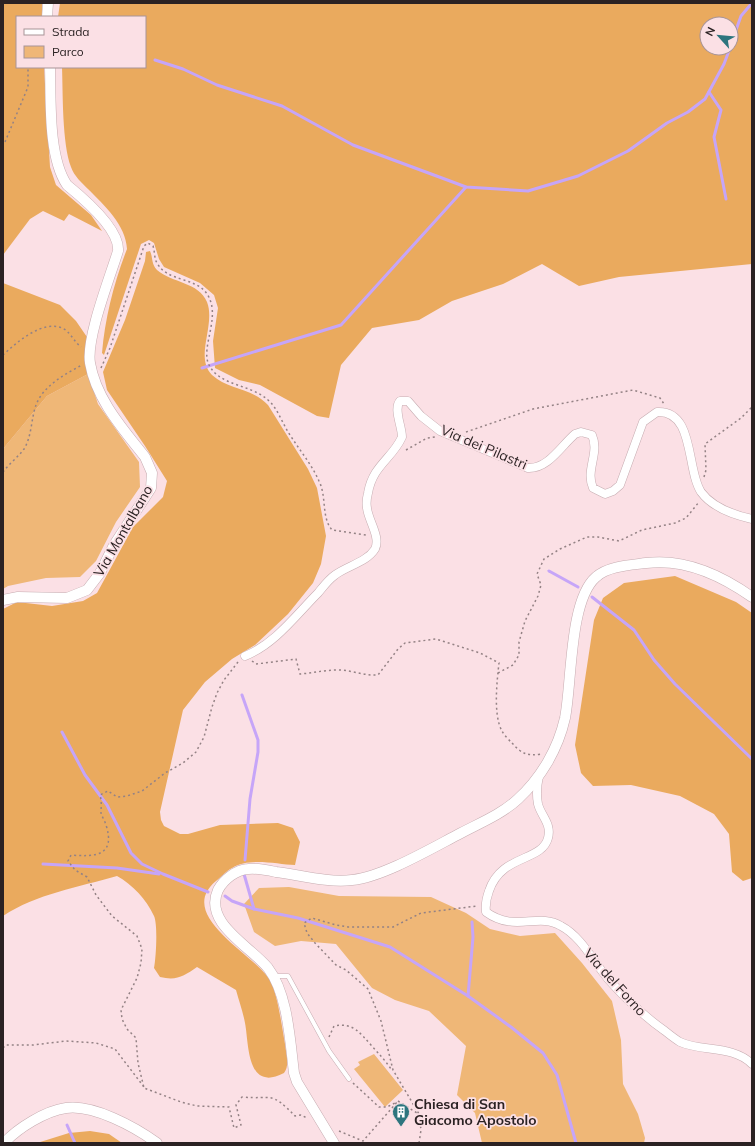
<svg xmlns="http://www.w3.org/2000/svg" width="755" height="1146" font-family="Mulish,sans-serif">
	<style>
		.green { fill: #efb777 }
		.forest { fill: #eaaa5e; fill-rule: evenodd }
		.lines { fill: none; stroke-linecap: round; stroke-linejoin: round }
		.stream { stroke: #c6a5f8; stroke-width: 3 }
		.service-casing { stroke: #c6acb1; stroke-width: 5 }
		.minor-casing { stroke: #c6acb1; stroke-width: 9 }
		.tertiary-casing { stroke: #c6acb1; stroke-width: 11 }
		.path { stroke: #948285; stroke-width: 1.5; stroke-dasharray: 2 3; stroke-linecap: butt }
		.service { stroke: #fff; stroke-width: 4 }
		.minor { stroke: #fff; stroke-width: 8 }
		.tertiary { stroke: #fff; stroke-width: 10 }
		.labels { text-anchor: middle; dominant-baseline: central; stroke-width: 3.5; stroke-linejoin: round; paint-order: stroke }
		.street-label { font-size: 14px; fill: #2b2223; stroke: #fbe0e5 }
		.poi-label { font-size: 14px; font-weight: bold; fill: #2b2223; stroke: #fbe0e5; text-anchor: start }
	</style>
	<rect width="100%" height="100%" fill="#fbe0e5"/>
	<g class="green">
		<path d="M88,374L98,404L139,462L140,487L116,522L96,561L80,577L46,578L8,586L3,589V449L47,396Z"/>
		<path d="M289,887L339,896L431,897L466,913L490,929L520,936L555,933L582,963L612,1001L621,1040L623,1084L638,1114L645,1138L644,1143H482L475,1113L457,1095L466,1046L429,1011L395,1000L372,988L336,944L301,941L275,946L254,932L244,904L259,888Z"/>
		<path d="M374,1054L403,1090L385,1107L354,1069L360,1065L358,1062Z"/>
	</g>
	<g class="forest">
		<path d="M3,3H42V17H17V67H44L50,167L56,185L91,215L102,231L69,214L64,221L43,211L30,219L3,255Z"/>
		<path d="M60,3H752V264L619,277L579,286L542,264L503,284L452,301L419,320L372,328L341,365L329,418L317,416L260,385L239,380L215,368L213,341L218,308L214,295L200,283L164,267L159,259L154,243L149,240L141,244L104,355L102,353C105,318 114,282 127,249C126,225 104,205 88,189C82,183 74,176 71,167C62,143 63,94 62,67H145V17H58ZM707,24H731V48H707Z"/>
		<path d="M150,251C153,257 151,264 157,270C172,283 199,282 207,302C216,325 194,357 212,375C228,390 253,388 268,405L308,469L317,488L326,536L321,564L313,583L288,614L255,645L232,659L205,682L183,710L160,812L161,820L164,826L180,834H188L220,825L278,823L293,828L300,842L295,865C276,864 249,857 232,868C226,871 221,877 216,881C174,916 257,955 271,982C278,997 282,1027 285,1044C286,1053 290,1066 284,1073C246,1093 249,1043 245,1023C243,1012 239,1001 236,990L197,967C184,976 177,981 160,977L154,968C156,958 158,925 154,916C146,899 133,885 117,876C79,887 36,894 3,916V609L17,602L52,606L83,601L97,593L133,527L163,497L167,481L145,446L107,390L103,372L125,320L145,261L146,252Z"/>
		<path d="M3,283L60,305L76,321L89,340L88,374L47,396L3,449Z"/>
		<path d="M675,576L736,602L752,613V878L743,881L732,872L729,834L714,814L680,796L631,785L593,786L581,773L575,745L594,620L603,598L624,583Z"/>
		<path d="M90,1131L109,1134L122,1143H37L69,1133Z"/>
	</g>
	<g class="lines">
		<g class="stream">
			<path d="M731,44L741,16L752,3"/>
			<path d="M155,60L183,69L217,85L282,106L353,145L450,181L466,187L528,191L578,176L628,151L667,123L688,112L705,99L724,64L730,48"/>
			<path d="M709,92L721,110L714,137L726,199"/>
			<path d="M202,368L341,325L466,187"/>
			<path d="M549,571L578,587"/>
			<path d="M592,597L634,630L654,660L675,684L752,759"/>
			<path d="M242,695L258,740V752L250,799L245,860"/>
			<path d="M62,732L85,775L107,805L131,853L142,864L163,874L208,892"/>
			<path d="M43,864L117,868L159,874"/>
			<path d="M244,874L254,909"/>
			<path d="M225,896L232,901L254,909L298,918L390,947L468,996L511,1027L543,1053L557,1075L576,1143"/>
			<path d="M468,996L473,937L472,922"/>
			<path d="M67,1125L75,1143"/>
		</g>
		<g class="service-casing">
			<path id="service" d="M276,979L277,976H288L329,1051L349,1079"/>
		</g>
		<g class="minor-casing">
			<g id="minor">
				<path d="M245,656C275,644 296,615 318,593C323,587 328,580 335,575C347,566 367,562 375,549C381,537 368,520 367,508C366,503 367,497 368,493C373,465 392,459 402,437C402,426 393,409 400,401H408L421,416L440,431L528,468C548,469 561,446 575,434L581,432L592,435C600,453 585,470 593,488L605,494L613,491L620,485L643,422L657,412C695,410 686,469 701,492C712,507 734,515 752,519"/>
				<path d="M539,776C537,785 536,794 538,804C541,816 552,824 548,838C542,862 501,854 489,891C486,899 485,904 486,912C515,933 538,912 561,926C582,937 594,963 609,980C626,999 645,1017 665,1031C670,1035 675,1039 680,1042C702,1052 733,1045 752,1064"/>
			</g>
		</g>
		<g class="tertiary-casing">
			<g id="tertiary">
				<path d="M47,17L48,3"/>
				<path d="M3,600L18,597L67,598L87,590L100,573L114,545L151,488L152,473L145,457C123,429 96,399 90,363C86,338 110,277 118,251C120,229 83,198 67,185C48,157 51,100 50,67"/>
				<path d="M4,1143C18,1128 45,1111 66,1108C93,1104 135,1127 157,1143"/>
				<path d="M334,1143L297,1082L294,1073C290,1041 288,994 268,968C250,946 203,923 218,890C224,879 236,870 248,869C257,868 267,870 276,872C300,875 328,883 352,880C383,877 432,848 461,833C480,823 502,814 518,799C541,778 558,749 565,718C572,683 569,600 596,577C608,566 631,565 646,563C685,558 721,575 752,597"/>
			</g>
		</g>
		<g class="path">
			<path d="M5,142L28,87V67"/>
			<path d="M3,355C17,342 42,320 62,328C70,331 74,342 81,347"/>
			<path d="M101,368L110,348L144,246L148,243L153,246C155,252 154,258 157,263C167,282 196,277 207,294C222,316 200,347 209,365C221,388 254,383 272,404C280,414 284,427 292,438C301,452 312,465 319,481C327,497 321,517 332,530L366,535"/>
			<path d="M466,432L533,409L633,390L660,398L664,404"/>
			<path d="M406,450L427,438L435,437"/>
			<path d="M3,472C9,464 18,457 24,449C32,436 31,419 36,405C43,386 65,374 82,365"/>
			<path d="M704,477L706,470L705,444L741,418L752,407"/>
			<path d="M252,661L256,664L296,659L300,674C313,673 325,670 338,670C352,670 364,676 378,675L398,649L405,643L436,639L480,653L499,663C497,681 493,715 502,731C504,735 509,740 512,743C522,754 527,756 541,754"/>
			<path d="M238,662L224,680L217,693L212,707L204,737L196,752L183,763L165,773L142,791L127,796L117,797L108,791L100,795C102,802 101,807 101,813C102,817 105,821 106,825C116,856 95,857 71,855L68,861L75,870L87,877L96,895L112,916L137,936L142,949L141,963L137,978L121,1010L122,1019L127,1029L136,1038L138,1063L144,1088L181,1102L197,1106L229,1107L234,1128L241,1125L236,1105L242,1097C273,1100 270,1090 295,1116L301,1115L307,1118"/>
			<path d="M498,673L513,665L519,655V642L525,621L538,596L541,585L537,574L544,559L560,549L587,537H598L619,541L642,530L675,523L686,518L699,502"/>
			<path d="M329,1037L334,1026C353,1022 360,1033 371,1045C378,1053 385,1060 391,1069"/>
			<path d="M3,1048L6,1045H33L66,1041L96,1043L115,1049L144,1087"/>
			<path d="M353,1083L379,1107H387L397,1102"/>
			<path d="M398,1101L417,1113"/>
			<path d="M339,1131L363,1141L398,1101"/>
			<path d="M419,1143L421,1130L419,1114L393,1070L381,1021L368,989L346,970L336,965L315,943L307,933L304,923L312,918L336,925L348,927H393L421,913L477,906"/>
		</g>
		<use href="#service" class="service"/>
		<use href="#minor" class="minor"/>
		<use href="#tertiary" class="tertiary"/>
	</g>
	<defs>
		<g id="building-pin" transform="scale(0.9)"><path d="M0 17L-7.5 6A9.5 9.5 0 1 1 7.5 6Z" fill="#2d757e" stroke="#fbe0e5"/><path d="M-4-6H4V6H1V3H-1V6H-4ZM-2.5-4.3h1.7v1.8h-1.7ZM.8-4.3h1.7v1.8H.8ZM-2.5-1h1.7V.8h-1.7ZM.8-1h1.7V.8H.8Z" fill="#fff"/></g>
	</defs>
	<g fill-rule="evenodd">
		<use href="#building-pin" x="401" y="1112"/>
	</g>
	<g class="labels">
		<g class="street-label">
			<text transform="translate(484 447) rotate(23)">Via dei Pilastri</text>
			<text transform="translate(123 531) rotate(-60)">Via Montalbano</text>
			<text transform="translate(615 982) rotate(48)">Via del Forno</text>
		</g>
		<g class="poi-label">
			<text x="414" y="1104">Chiesa di San<tspan x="414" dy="16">Giacomo Apostolo</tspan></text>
		</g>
	</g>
	<rect width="755" height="1146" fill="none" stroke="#2b2223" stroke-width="8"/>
	<rect x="16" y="16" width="130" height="52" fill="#fbe0e5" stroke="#a89497"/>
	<rect x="24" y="29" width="20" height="6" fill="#ffffff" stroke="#a89497"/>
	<text x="52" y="36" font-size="12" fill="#2b2223">Strada</text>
	<rect x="24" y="46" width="20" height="12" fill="#efb777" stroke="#a89497"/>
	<text x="52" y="56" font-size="12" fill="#2b2223">Parco</text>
	<g transform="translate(719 36) rotate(297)"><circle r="19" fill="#fbe0e5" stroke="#a89497"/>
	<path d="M0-3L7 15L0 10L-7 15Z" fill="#2d757e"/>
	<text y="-6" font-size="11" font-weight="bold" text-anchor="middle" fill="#2b2223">N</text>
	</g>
</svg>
